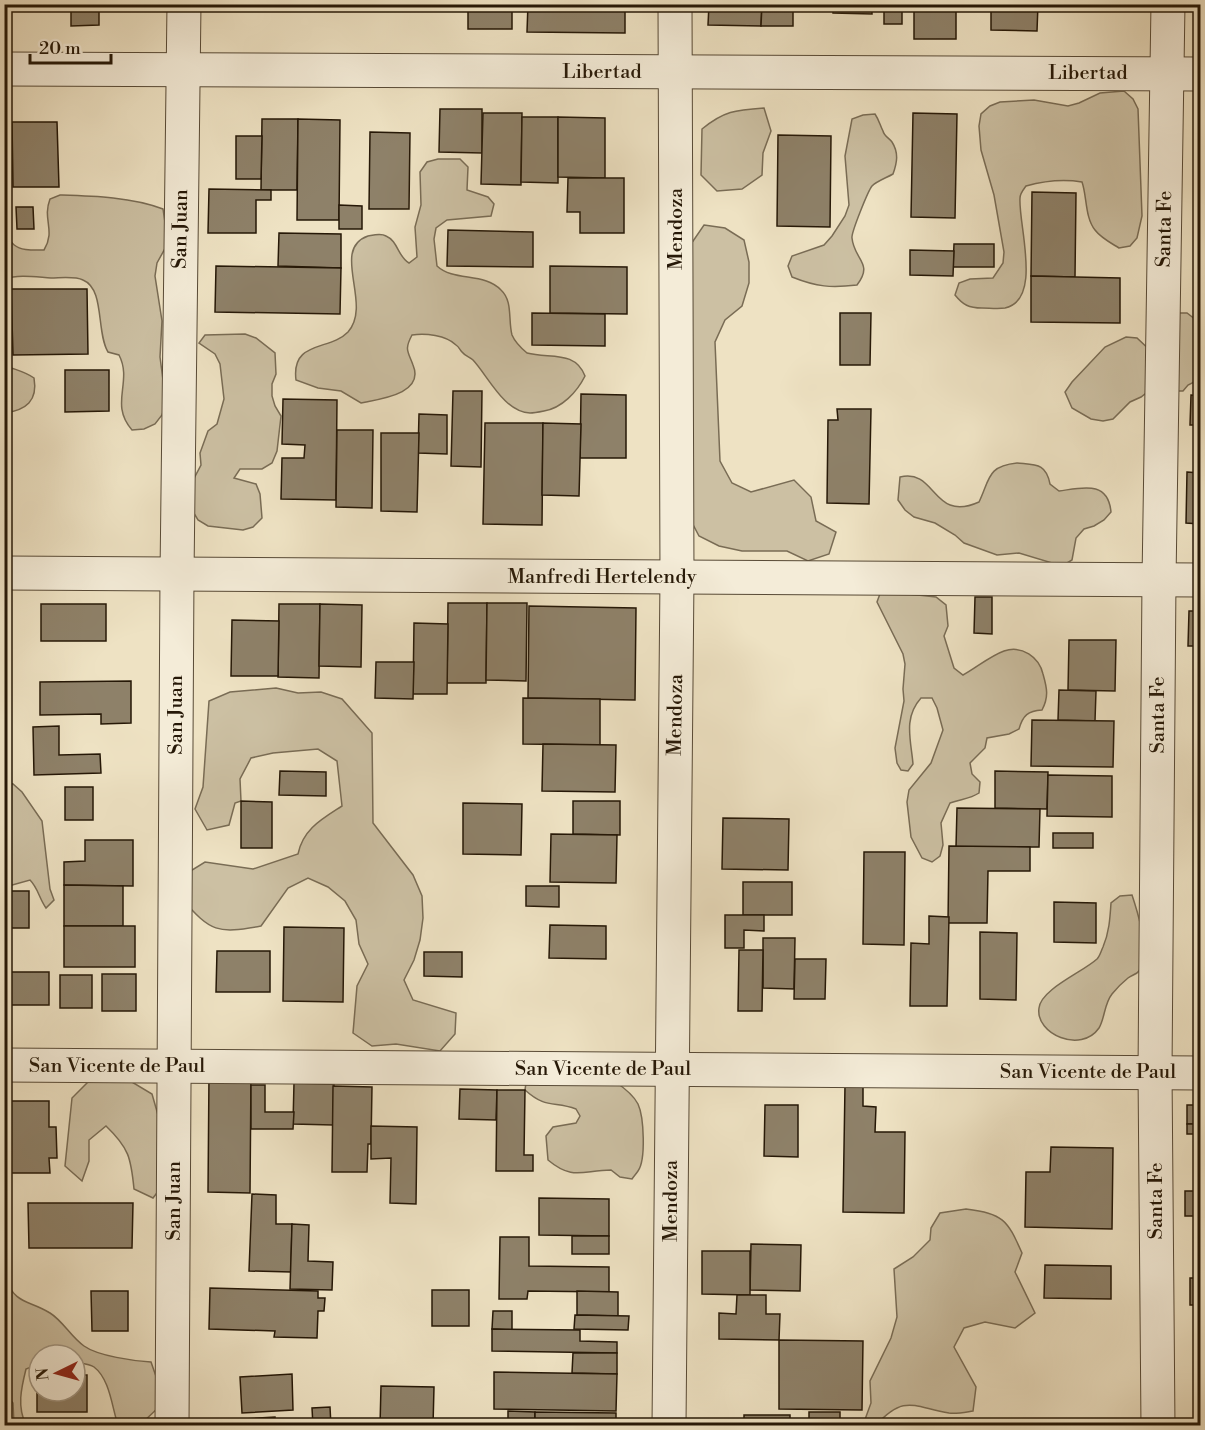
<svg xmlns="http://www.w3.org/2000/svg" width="1205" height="1430" font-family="'Libre Bodoni',serif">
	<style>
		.green { fill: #ccc0a3; stroke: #796c55; stroke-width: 1.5 }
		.building { fill: #8e8169; stroke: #261807; stroke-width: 1.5 }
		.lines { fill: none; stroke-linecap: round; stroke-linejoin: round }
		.minor-casing { stroke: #584a36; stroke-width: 35 }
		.minor { stroke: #f4ecd8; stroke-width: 33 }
		.labels { text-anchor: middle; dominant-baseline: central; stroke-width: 4.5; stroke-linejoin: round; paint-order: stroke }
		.street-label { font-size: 20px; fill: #261807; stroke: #f4ecd8 }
	</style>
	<rect width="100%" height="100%" fill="#eee2c3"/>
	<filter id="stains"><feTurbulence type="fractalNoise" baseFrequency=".00333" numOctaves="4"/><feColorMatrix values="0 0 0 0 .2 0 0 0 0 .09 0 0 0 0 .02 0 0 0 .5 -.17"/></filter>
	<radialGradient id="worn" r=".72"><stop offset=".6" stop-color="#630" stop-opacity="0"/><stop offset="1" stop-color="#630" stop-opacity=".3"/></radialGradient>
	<g class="green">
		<path d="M1124,91L1133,99L1138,109L1142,216L1137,238L1130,246L1119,248C1111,243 1101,238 1095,230C1085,218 1087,196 1082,182C1064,179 1044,181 1026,186C1024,189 1020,193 1020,198C1018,224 1043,300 1005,308C998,309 989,308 982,308C969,308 963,305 955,295L959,283L970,279L993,278L1003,263L1004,252L994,195L981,150L979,126L981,114L990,106L1000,102L1034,100L1068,106L1079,103L1100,93Z"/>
		<path d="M764,108L771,131L763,153L762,175L742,189L717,191L701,175L702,129C724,111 735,110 764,108Z"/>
		<path d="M875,114C879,120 880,125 883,131C884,136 889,138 892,142C899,153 897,163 893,174C886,178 877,181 872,186C868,191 851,233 852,238C854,260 874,263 857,285C831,288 817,287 792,277L788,266L792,256L824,245L832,236L845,216L849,205L845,156L852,119L863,115Z"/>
		<path d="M438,159H460L468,167L467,190L488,197L494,204L491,216L447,220L436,228L434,239L437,266C454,282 484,272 501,290C513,301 508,320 512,335C515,342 521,348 527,353C550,359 575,350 585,376C577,392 562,408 544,411C539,412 534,413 530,413C504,412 488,376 473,360C470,357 465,356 462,352C460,350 459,347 456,345C446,335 425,333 412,335C404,350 408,351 413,365C425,394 380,399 361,403L341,391L318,388L296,380C291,340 330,351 348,332C373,304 330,249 368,236C374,235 381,233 386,236C398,241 398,257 409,263L417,257L415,227L421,205L420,172L427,162Z"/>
		<path d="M60,195C93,196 132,197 163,209L168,243L157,263L155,276L162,321L160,357L166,403L162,415L155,424L144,429L132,430C109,404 133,382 119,355L108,352C96,332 105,289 83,280C75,276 60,278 51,278C36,277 18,274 5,279L4,216C8,247 14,251 44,250C56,230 42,220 50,199Z"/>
		<path d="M704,225L725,228L744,240L749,262V283L742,306L725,320L715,342L720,461L732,483L751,492L794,480L811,497L816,521L836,532L829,554L808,561L787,551H742L719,546L699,536L688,515L691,244Z"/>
		<path d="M1176,313H1187L1200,323V379L1188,385L1183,391H1175Z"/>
		<path d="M245,334L256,338L275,353L276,374L272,384V396L275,406L281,416L277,451L272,463L262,469H240L234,478L256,484L260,494L262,518L253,527L243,530L208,526L198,520L192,510L190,486L201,465L200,453L208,431L217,424L224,399L220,364L215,354L199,343L205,335Z"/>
		<path d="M1126,337L1137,338L1154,354L1150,390L1141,397L1130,402L1113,419L1103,421L1091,419L1072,408L1065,392L1072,382L1105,347Z"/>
		<path d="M4,365C15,370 24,371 34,378C38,401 26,410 5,413Z"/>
		<path d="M1017,463C1036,465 1046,463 1050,484L1059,491C1082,488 1108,480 1111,512L1104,520L1094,526L1084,529L1076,538L1072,560L1062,566L1019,553L997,555L964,543L955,535L935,523L914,517L905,510L898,500L900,477C937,468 932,523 979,502C990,479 987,466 1017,463Z"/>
		<path d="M881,591L936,597L946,605L948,626L944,636L954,668L963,675C976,668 990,656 1004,651C1022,645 1039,657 1043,674C1047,688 1049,697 1042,710C1028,711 1023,715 1019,729L1009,734L987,738L985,748L970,763L972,774L980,782L979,793C970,799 961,799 950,803L941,823L943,845L940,856L932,862L922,858L911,837L907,802L909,790L931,763L943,730L937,708L932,698H921C903,718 911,740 913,764L908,771L901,770L897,763L895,748L904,701L903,689L905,664L903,654L877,602Z"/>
		<path d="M276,688L298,693L321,692L342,699L372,733L373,823L413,875L422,896L423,918L420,940L414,960L404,980L413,1000L456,1013L455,1034L440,1051L396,1044L372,1046L353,1033L357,986L368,964L359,944L356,920L345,901L328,887L308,878L288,888L261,926C217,934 211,932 182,899L184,875L205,862L253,869L298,854C303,829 322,819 342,806L337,761L318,749L273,753L251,758L240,779L241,801L235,803L229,825L207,830L195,809L203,787L209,701L230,692Z"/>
		<path d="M5,782L13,784L22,792L42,821L50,889L54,900L46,908C39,898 38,888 30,880L5,887Z"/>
		<path d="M1132,895C1138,913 1151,954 1139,971C1137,974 1132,975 1128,978C1123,982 1116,989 1112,994C1104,1004 1105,1018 1099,1028C1081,1054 1035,1034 1039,1008C1041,989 1083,972 1097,959C1100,956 1101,951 1103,947C1109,933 1110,919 1111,903L1120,896Z"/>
		<path d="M614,1081C623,1087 633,1094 638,1104C644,1117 646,1160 638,1171C636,1174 634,1176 632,1179L620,1177L611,1170C583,1170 573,1181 548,1160L546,1136L553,1127L576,1123L580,1116L576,1109C554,1101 546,1109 525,1090L526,1083Z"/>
		<path d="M88,1082H132L152,1094L158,1115L166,1181L153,1198L134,1189C131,1158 129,1148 106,1126L89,1140V1161L82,1181L65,1166L72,1098Z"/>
		<path d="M966,1209C1003,1214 1007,1219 1022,1253L1015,1272L1035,1313L1015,1328L985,1322L964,1328L954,1347L976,1387L973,1411C966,1412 957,1414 949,1413C913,1407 905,1394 876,1425H863L871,1403L870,1381L891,1338L897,1317L894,1269L913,1257L930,1240L931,1228L940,1213Z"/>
		<path d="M4,1277C17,1306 27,1299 50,1313C63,1321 71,1337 84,1346C98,1356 134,1361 151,1362L159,1385V1407L141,1424L118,1425C112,1408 110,1379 94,1367C90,1364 80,1363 75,1362V1355H39V1364L26,1369C21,1389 17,1407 26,1425H14L13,1403L5,1394Z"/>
	</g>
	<g class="building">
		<path d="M71,4H145V11H99V25L71,26Z"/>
		<rect x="468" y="4" width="44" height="25"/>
		<path d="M528,4H625V33L527,32Z"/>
		<path d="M709,4H762L761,26L708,25Z"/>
		<path d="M762,4H793V26H761Z"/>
		<path d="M833,4H872V14L833,13Z"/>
		<rect x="884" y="4" width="18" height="20"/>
		<rect x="914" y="4" width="42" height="35"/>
		<path d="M991,4H1038L1037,31L991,30Z"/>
		<path d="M440,109H482V153L439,152Z"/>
		<path d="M1199,112H1200V204H1197Z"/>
		<path d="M483,113H522L521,185L481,184Z"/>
		<path d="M913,113L957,114L955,218L911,217Z"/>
		<path d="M522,117H558V183L521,182Z"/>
		<path d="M558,117L605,118V178L558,177Z"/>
		<path d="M262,119H298L297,190H261Z"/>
		<path d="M298,119L340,120L339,220H297Z"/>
		<path d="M12,122H57L59,187H13Z"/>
		<path d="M370,132L410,133L409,209H369Z"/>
		<path d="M778,135L831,136L830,227L777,226Z"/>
		<path d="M236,136H262L261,179H236Z"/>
		<path d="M568,178H624V233H580V212H567Z"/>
		<path d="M209,189L271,190V200H256V233H208Z"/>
		<path d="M1032,192L1076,193L1075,277L1031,276Z"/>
		<path d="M339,205L362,206V229H339Z"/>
		<path d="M16,207H33L34,229H17Z"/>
		<path d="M448,230L533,232V267L447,266Z"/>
		<path d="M279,233L341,234V268L278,266Z"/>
		<path d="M954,244H994V267H953Z"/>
		<path d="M910,250L954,251L953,276L910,275Z"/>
		<path d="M216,266L341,268L340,314L215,312Z"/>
		<path d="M550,266L627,267V314L550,313Z"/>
		<path d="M1031,276L1120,278V323L1031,322Z"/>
		<path d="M11,289H87L88,354L13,355Z"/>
		<path d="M532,313L605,314V346L532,345Z"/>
		<path d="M840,313H871L870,365H840Z"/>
		<path d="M65,370H109V411L65,412Z"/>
		<path d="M453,391H482L481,467L451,466Z"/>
		<path d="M581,394L626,395V458H580Z"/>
		<path d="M1191,395L1200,396V425H1190Z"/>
		<path d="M283,399L337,400L336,500L281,499L282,458H304L305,445L282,444Z"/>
		<path d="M837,409H871L869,504L827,503L828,420H838Z"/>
		<path d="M419,414L447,415V454L418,453Z"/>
		<path d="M485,423H543L542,525L483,524Z"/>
		<path d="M543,423L581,424L579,496L542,495Z"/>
		<path d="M337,430H373L372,508L336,507Z"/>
		<path d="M381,433H419L417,512L381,511Z"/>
		<path d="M1187,472L1200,473V524L1186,523Z"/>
		<path d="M975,597H992V634L974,633Z"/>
		<path d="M448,603H487L486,683H447Z"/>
		<path d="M487,603H527L526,681L486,680Z"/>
		<rect x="41" y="604" width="65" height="37"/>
		<path d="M279,604H320L319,678L278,677Z"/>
		<path d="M320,604L362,605L361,667L319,666Z"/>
		<path d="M529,606L636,608L635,700L528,698Z"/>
		<path d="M1189,611H1200V646H1188Z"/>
		<path d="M232,620L279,621L278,676H231Z"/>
		<path d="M414,623L448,624L447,694H413Z"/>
		<path d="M1069,640H1116L1115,691L1068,690Z"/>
		<path d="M376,662H414L413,699L375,698Z"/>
		<path d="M131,681V723L101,724V714L40,715V682Z"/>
		<path d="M1059,690L1096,691L1095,721L1058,720Z"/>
		<path d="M523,698L600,699V745L523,744Z"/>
		<path d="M1032,720L1114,721L1113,767L1031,766Z"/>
		<path d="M59,726V755L100,754L101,773L34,775L33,727Z"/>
		<path d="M543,744L616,745L615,792L542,791Z"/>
		<path d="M280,771L326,772V796L279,795Z"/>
		<path d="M995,771L1048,772L1047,809L995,808Z"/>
		<path d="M1048,775L1112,776V817L1047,816Z"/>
		<rect x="65" y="787" width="28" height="33"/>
		<path d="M241,801L272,802V848H241Z"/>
		<path d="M573,801H620V835L573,834Z"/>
		<path d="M463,803L522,804L521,855L463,854Z"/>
		<path d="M957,808L1040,809L1039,847H956Z"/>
		<path d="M723,818L789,819L788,870L722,869Z"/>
		<rect x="1053" y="833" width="40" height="15"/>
		<path d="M551,834L617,835L616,883L550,882Z"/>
		<path d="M85,840H133V886L64,885V862L85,861Z"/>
		<path d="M949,846L1030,847V871H988L987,923H948Z"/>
		<path d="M864,852H905L904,945L863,944Z"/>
		<rect x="1194" y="859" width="6" height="128"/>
		<rect x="743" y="882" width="49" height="33"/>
		<path d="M64,885L123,886V926H64Z"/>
		<path d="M526,886H559V907L526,906Z"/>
		<rect x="4" y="891" width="25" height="37"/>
		<path d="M1054,902L1096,903V943L1054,942Z"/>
		<path d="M725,915H764V931L744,930V948H725Z"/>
		<path d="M929,916L949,917L947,1006H910L911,943L929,944Z"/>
		<path d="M550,925L606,926V959L549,958Z"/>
		<rect x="64" y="926" width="71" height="41"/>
		<path d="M284,927L344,928L343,1002L283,1001Z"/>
		<path d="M980,932L1017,933L1016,1000L980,999Z"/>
		<path d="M763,938H795L794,989L763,988Z"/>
		<path d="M739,950H763L762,1011H738Z"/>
		<path d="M217,951H270V992H216Z"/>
		<path d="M424,952H462V977L424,976Z"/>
		<path d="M795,959H826L825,999H794Z"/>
		<rect x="7" y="972" width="42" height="33"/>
		<rect x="102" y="974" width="34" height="37"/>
		<rect x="60" y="975" width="32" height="33"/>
		<path d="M209,1074L251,1075L250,1193L208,1192Z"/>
		<path d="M294,1083L334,1084L333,1125L293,1124Z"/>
		<path d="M251,1085H265V1112H294L293,1129H251Z"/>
		<path d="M845,1085H863V1106L876,1107L875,1132H905L904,1213L843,1212Z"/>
		<path d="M333,1086L372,1087L371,1144H368L367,1172H332Z"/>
		<path d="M460,1089L497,1090L496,1120L459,1119Z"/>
		<path d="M497,1090H525L524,1155H533V1171H496Z"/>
		<path d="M10,1101H49V1127H56L57,1158H49L50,1173H11Z"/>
		<path d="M10,1101L11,1145H4V1102Z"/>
		<path d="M765,1105H798V1157L764,1156Z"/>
		<rect x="1187" y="1105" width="13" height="19"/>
		<rect x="1187" y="1124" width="13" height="10"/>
		<path d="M371,1126L417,1127L416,1204L390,1203L391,1158L371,1159Z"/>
		<path d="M1051,1147L1113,1148L1112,1229L1025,1227L1026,1172H1050Z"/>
		<rect x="1185" y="1191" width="15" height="25"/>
		<path d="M252,1194L276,1195V1224H292L291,1272L249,1271Z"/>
		<path d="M539,1198L609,1199V1236L539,1235Z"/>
		<path d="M28,1203H133L132,1248H29Z"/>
		<path d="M292,1224L309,1225L308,1261L333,1262L332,1290L290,1289Z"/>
		<rect x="572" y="1236" width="37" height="18"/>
		<path d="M500,1237H529V1266L609,1267V1292L528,1291L527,1299H499Z"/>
		<path d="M751,1244L801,1245L800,1291L750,1290Z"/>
		<path d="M702,1251H750V1295L702,1294Z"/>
		<path d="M1045,1265L1111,1266V1299L1044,1298Z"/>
		<rect x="1190" y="1278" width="10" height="27"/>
		<path d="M210,1288L318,1291V1298H325L324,1311H318L317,1338L274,1337L275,1331L209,1329Z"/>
		<rect x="432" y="1290" width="37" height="36"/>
		<path d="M91,1291H128V1331H92Z"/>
		<path d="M577,1291L618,1292V1316L577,1315Z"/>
		<path d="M737,1295H766V1314H780L779,1340L719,1339V1313L736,1314Z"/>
		<path d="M493,1311H512V1330L492,1329Z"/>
		<path d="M575,1315L629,1316L628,1330L574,1329Z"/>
		<path d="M492,1329L580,1330V1341L617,1342V1353L492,1351Z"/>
		<path d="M779,1340L863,1341L862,1410L779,1409Z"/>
		<path d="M573,1353H617V1374L572,1373Z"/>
		<path d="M1200,1363V1400L1197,1401L1195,1364Z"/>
		<path d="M494,1372L617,1374L616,1411L494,1409Z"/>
		<path d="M292,1374L293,1410L242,1413L240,1377Z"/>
		<path d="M37,1375H39V1391H75V1375H87V1412H37Z"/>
		<path d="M381,1386L434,1387L433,1426H380Z"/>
		<path d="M1197,1404H1200V1426H1198Z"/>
		<rect x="4" y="1405" width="4" height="21"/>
		<path d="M330,1407L331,1426H313L312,1408Z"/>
		<path d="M508,1411L535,1412V1426H508Z"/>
		<path d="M535,1412L616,1413V1426H535Z"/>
		<rect x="809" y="1412" width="31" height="14"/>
		<rect x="744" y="1415" width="46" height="11"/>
		<path d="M275,1417L276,1426H228V1420Z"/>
	</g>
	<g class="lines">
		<g class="minor-casing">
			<g id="minor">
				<path d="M4,69L1200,74"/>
				<path d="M4,573L1200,580"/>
				<path d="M4,1065L1200,1073"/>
				<path d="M172,1426L177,574L184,4"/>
				<path d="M669,1426L677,577L675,4"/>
				<path d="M1158,1426L1155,1072L1159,580L1168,4"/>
			</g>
		</g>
		<use href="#minor" class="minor"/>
	</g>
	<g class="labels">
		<g class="street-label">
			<text x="602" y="72">Libertad</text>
			<text x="1088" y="73">Libertad</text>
			<text transform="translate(181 229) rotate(-89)">San Juan</text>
			<text transform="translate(676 229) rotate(-90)">Mendoza</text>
			<text transform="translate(1165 229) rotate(-89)">Santa Fe</text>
			<text x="602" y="577">Manfredi Hertelendy</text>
			<text transform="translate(176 715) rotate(-90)">San Juan</text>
			<text transform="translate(676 715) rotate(-89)">Mendoza</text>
			<text transform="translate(1158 715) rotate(-90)">Santa Fe</text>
			<text x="117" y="1066">San Vicente de Paul</text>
			<text x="603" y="1069">San Vicente de Paul</text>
			<text x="1088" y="1072">San Vicente de Paul</text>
			<text transform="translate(174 1201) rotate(-90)">San Juan</text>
			<text transform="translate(671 1201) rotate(-90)">Mendoza</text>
			<text transform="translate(1156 1201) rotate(-90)">Santa Fe</text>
		</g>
	</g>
	<rect width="1205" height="1430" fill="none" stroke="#eee2c3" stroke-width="24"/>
	<rect x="6" y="6" width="1193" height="1418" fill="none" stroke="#261807" stroke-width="3"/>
	<rect x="12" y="12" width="1181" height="1406" fill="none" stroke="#261807" stroke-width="1.5"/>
	<g transform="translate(57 1373) rotate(265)"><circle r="28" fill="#f4ecd8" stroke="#a29784" stroke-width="1.5"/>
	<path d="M0-4.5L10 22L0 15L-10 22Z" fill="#8f2418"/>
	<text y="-9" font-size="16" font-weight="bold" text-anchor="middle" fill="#261807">N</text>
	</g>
	<path d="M30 54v9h81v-9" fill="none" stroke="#261807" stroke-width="3"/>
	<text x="39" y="54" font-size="18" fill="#261807" stroke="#f4ecd8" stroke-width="4.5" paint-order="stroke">20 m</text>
	<rect width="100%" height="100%" filter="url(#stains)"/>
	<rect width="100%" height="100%" fill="url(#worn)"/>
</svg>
